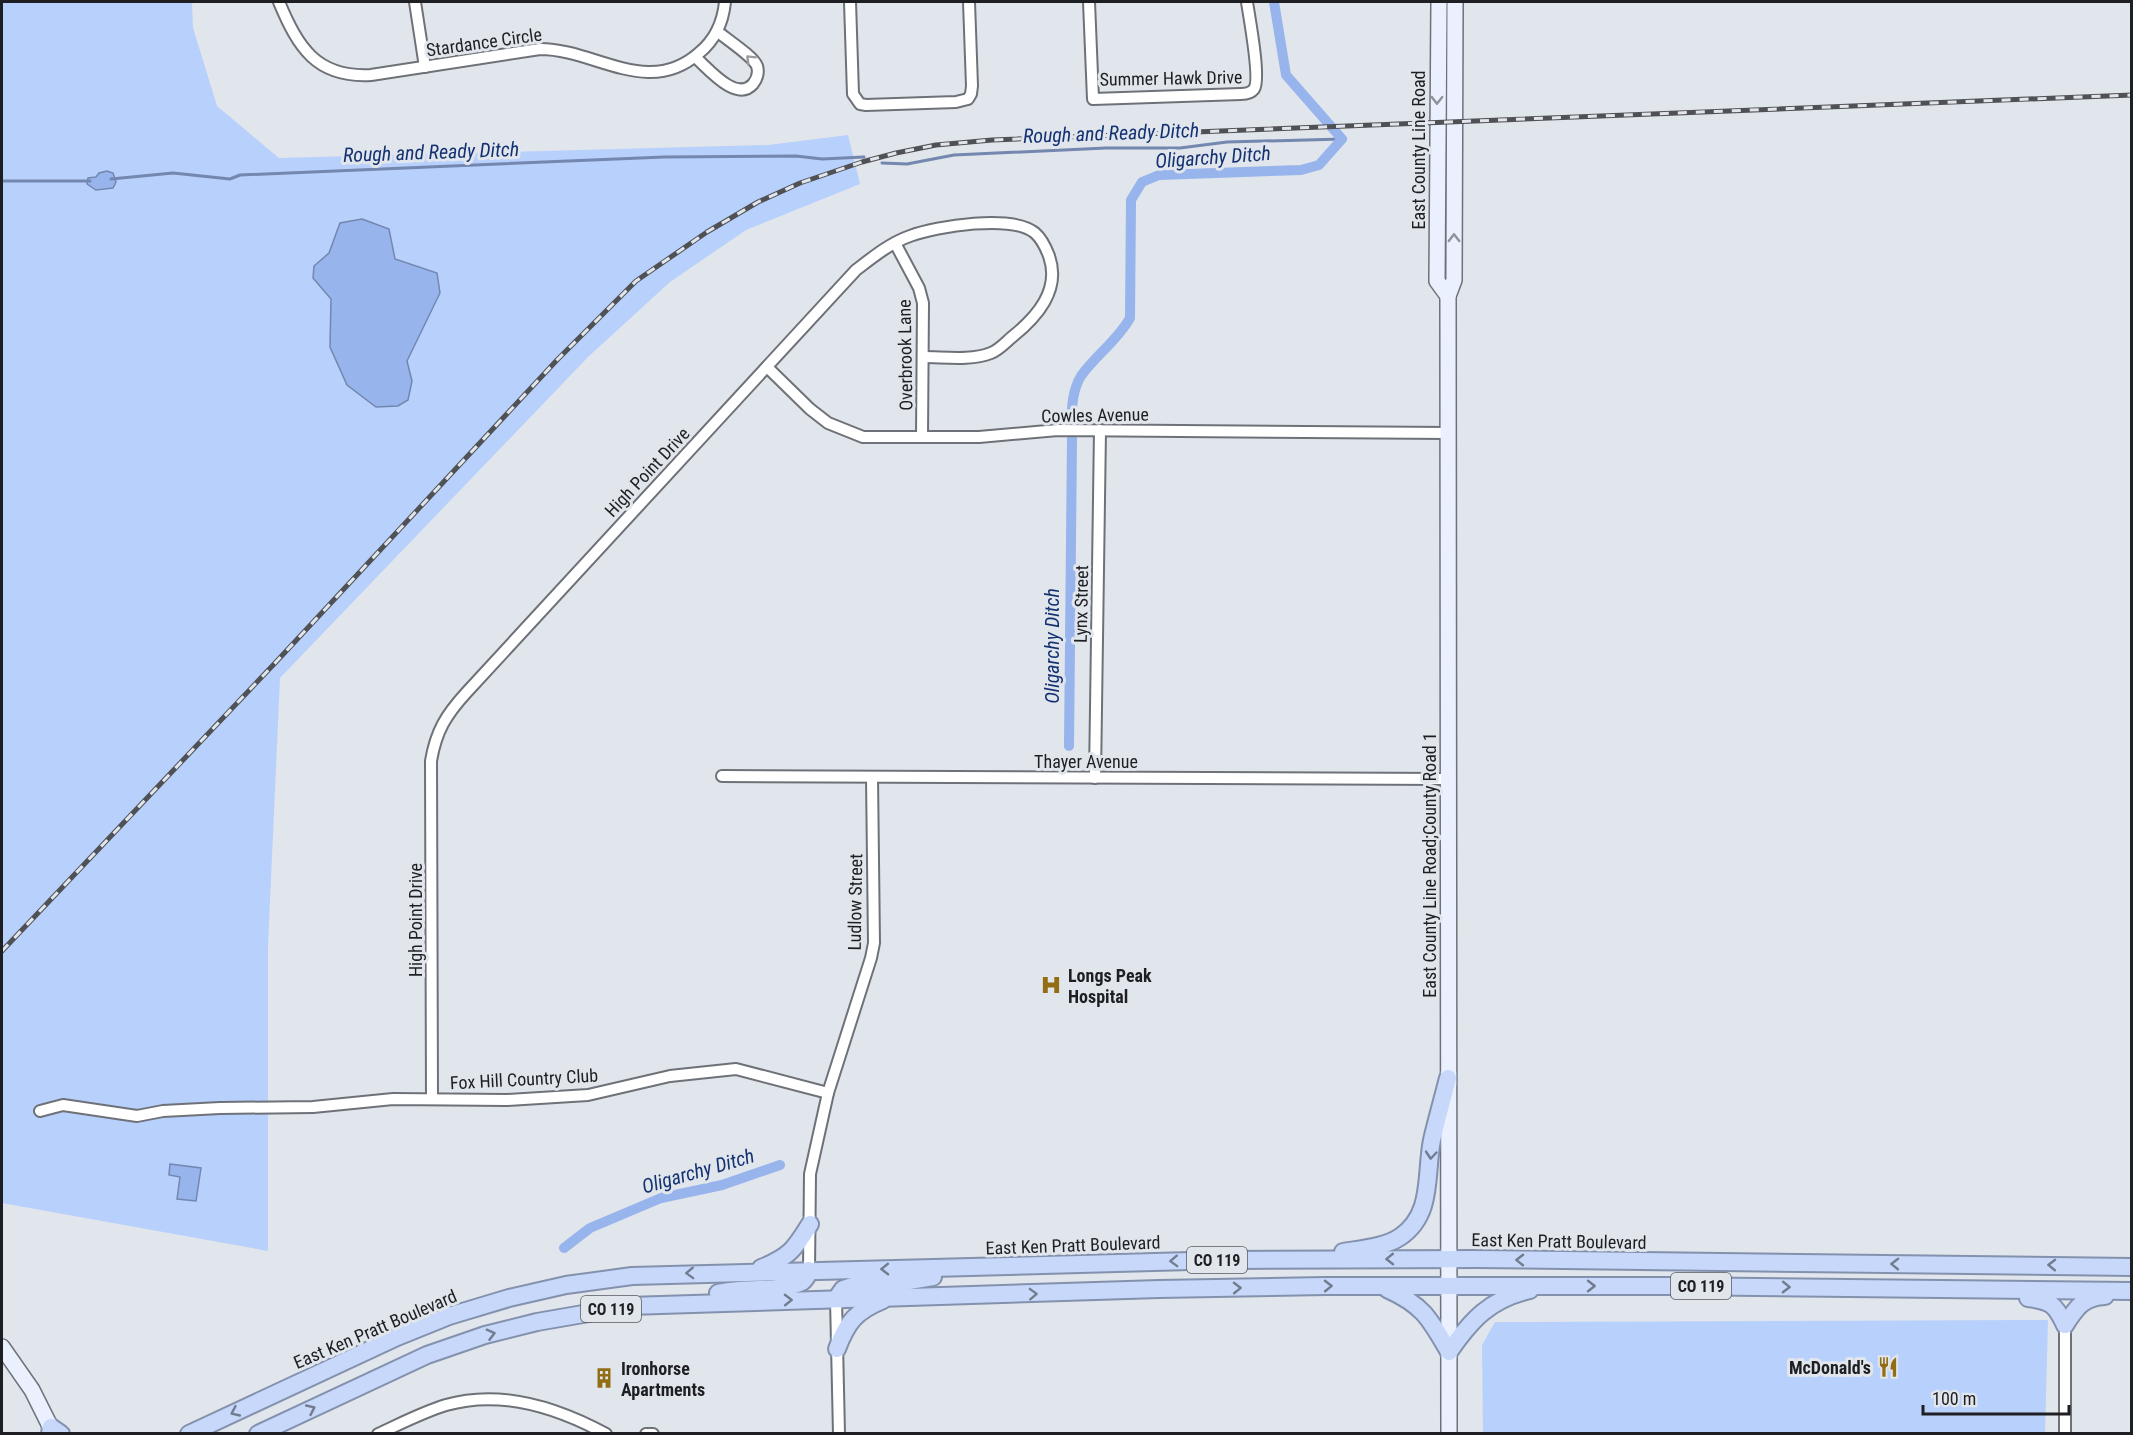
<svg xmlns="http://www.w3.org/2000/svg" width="2133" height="1435" font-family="'Roboto Condensed',sans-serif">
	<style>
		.green { fill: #b8d0fc }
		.water { fill: #97b4ec; stroke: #7387af; stroke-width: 1.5 }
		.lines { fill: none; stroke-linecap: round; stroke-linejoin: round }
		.stream { stroke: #7387af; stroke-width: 3 }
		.canal { stroke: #97b4ec; stroke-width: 10 }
		.minor-casing { stroke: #6e7278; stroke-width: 14 }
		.secondary-casing { stroke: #6e7278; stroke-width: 18 }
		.trunk-casing { stroke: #8391ad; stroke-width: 20 }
		.minor { stroke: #fff; stroke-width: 10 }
		.secondary { stroke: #eaf0fd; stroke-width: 15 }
		.trunk { stroke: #c7d8fa; stroke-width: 16 }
		.rail-casing { stroke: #505155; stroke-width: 5 }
		.rail { stroke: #e1e5ec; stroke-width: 3; stroke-dasharray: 9; stroke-linecap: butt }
		.oneway { stroke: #9a9a9c }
		.oneway2 { stroke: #8e929a }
		.oneway3 { stroke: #727c8e }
		.labels { text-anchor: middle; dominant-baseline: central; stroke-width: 6; stroke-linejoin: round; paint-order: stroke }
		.shield { fill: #e1e5ec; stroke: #585a5f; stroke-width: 1.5 }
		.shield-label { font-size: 16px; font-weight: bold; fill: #1e1f22 }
		.street-label { font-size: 18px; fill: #1e1f22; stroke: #e1e5ec }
		.poi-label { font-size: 18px; font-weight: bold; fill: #1e1f22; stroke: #e1e5ec; text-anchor: start }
		.water-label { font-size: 20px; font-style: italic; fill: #143272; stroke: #e1e5ec }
	</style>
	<rect width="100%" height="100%" fill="#e1e5ec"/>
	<g class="green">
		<path d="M2,2H192L193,28L217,106L279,158L768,145L848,135L860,184L746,230L670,282L588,357L280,678L268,946V1251L2,1203Z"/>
		<path d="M2048,1320L2045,1433H1483L1482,1345L1495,1322Z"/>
	</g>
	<g class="water">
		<path d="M107,171L113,173L116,182L113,188L96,190L87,184L88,178L96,177L99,173Z"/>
		<path d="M362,219L389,229L395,259L437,273L440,293L407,361L412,381L408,400L398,406L376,407L347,385L330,347L331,299L313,278L314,266L329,253L340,223Z"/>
		<path d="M170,1164L201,1168L196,1201L177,1199L180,1177L169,1175Z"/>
	</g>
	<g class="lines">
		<g class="stream">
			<path d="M882,163L907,164L954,155L1106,148H1180L1227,142L1342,139"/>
			<path d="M111,179L173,173L230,179L240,175L664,157L796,156L822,159L864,157"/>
			<path d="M2,181H90"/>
		</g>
		<g class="canal">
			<path d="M1072,422C1071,408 1073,389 1081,376C1096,355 1117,341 1130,318L1131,200L1142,182L1159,175L1301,170L1319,165L1342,139L1286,75L1274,2"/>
			<path d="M1069,746L1072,438"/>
			<path d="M564,1248L590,1228L661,1198L722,1185L780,1165"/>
		</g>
		<g class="minor-casing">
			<g id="minor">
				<path d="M279,2C298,47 316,78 371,75L540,49C595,49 648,98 699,53C715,40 723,22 725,2"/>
				<path d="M415,2L425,67"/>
				<path d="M850,2L853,94L860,104L866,105L956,102L968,99L971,94L972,86L969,2"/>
				<path d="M1089,2L1093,99L1241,94C1246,94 1251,93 1254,89C1261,79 1249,16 1247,2"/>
				<path d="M695,57C708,68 736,103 753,84C757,79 759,72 757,66C753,56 726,39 717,31"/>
				<path d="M895,243L919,288L923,303L922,437"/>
				<path d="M767,367L810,409L828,423L863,437H979L1058,430L1449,433"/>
				<path d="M722,776L1449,779"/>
				<path d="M1095,778L1100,430"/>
				<path d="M432,1099L431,761C436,731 446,715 466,693L856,270C873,257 890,243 910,236C937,226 1012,214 1035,233C1042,239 1046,248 1049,256C1061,290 1037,317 1012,337C1006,342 999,350 991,353C970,361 945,357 923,357"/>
				<path d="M40,1111L63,1105L137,1116L163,1111L220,1108L313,1107L393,1099L507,1100L588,1095L670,1076L736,1069L828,1093"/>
				<path d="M809,1270L810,1174L828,1093L871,958L874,943L872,777"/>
				<path d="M836,1299L839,1434"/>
				<path d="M378,1434C400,1424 423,1412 446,1405C501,1389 558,1408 606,1434"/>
				<path d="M646,1434H653"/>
				<path d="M2065,1434V1325"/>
			</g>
		</g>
		<g class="secondary-casing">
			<g id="secondary">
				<path d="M1439,2L1437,281L1448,296"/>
				<path d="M2,1347L32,1390L54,1434"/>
				<path d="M1449,1434L1448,296L1454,280L1455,2"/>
			</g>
		</g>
		<g class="trunk-casing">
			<g id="trunk">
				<path d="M1343,1252C1361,1249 1385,1247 1400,1237C1434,1214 1425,1174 1432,1140C1437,1119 1443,1098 1448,1078"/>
				<path d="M761,1268C789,1257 794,1250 810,1224"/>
				<path d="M1387,1289C1423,1305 1430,1319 1449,1352C1471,1320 1490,1299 1530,1290"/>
				<path d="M718,1293C742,1286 781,1293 802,1282C806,1279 808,1275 809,1270"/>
				<path d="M2028,1298C2051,1301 2055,1304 2065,1325"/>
				<path d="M836,1299L843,1289L852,1286L897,1283L933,1277"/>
				<path d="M2065,1325C2076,1308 2083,1297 2105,1296"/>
				<path d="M837,1349C847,1322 856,1311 883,1300"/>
				<path d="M50,1434L51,1427L61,1434"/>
				<path d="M189,1434L397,1337L449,1316L509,1298L566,1285L632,1276L1228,1260L1476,1259L2132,1267"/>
				<path d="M258,1434L427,1355L485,1335L537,1322L629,1306L1159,1289L1325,1286H1669L2132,1291"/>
			</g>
		</g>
		<use href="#minor" class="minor"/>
		<use href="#secondary" class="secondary"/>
		<use href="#trunk" class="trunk"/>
		<g class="rail-casing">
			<path id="rail" d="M2,951L276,662L557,360L636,281L707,232L758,202L800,183L862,162L896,153L936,145L992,140L2132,95"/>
		</g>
		<use href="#rail" class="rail"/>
	</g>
	<defs><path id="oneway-chevron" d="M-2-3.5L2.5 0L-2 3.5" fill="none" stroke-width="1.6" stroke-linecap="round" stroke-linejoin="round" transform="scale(1.5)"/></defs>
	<use class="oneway" href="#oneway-chevron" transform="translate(750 59) rotate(-135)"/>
	<g class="oneway2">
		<use href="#oneway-chevron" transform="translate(1437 100) rotate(91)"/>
		<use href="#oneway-chevron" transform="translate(1454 238) rotate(-90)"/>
	</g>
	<g class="oneway3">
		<use href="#oneway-chevron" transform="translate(1431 1155) rotate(95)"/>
		<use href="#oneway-chevron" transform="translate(1390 1259) rotate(179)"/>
		<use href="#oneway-chevron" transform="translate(1520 1260) rotate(-179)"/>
		<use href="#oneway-chevron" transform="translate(1174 1261) rotate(178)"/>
		<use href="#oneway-chevron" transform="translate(1895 1264) rotate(-179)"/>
		<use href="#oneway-chevron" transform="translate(2052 1265) rotate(-179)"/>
		<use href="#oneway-chevron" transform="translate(885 1269) rotate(179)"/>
		<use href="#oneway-chevron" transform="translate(690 1273) rotate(178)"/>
		<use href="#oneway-chevron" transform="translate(1328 1286) rotate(-1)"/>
		<use href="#oneway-chevron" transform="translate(1591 1286)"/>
		<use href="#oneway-chevron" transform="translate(1786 1287) rotate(1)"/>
		<use href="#oneway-chevron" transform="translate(1237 1288) rotate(-1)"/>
		<use href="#oneway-chevron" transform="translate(1033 1294) rotate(-2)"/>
		<use href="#oneway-chevron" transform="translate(788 1300) rotate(-1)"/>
		<use href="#oneway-chevron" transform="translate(491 1334) rotate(-15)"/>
		<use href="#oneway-chevron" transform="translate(311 1409) rotate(-25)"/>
		<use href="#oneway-chevron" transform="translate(235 1412) rotate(155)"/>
	</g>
	<defs>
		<g id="hospital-bare" transform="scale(1.62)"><path d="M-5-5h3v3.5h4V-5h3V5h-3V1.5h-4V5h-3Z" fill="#926d14" stroke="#e1e5ec" stroke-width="2.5" paint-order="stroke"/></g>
		<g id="restaurant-bare" transform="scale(1.62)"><path d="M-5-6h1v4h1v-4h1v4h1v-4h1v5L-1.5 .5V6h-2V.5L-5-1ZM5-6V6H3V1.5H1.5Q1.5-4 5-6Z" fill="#926d14" stroke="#e1e5ec" stroke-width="2.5" paint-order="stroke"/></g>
		<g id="building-bare" transform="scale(1.62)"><path d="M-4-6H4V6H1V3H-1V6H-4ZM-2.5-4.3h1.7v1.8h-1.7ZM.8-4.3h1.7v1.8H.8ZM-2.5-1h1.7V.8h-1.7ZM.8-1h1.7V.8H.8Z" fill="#926d14" stroke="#e1e5ec" stroke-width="2.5" paint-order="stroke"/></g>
	</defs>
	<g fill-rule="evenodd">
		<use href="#hospital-bare" x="1051" y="985"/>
		<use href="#restaurant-bare" x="1888" y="1367"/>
		<use href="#building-bare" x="604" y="1378"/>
	</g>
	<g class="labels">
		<g class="shield">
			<rect x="1187" y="1247" width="60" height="26" rx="4.5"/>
			<rect x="1671" y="1273" width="60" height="26" rx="4.5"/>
			<rect x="581" y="1296" width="60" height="26" rx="4.5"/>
		</g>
		<g class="shield-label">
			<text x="1217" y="1260">CO 119</text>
			<text x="1701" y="1286">CO 119</text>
			<text x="611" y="1309">CO 119</text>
		</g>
		<g class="street-label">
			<text transform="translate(484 42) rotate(-8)">Stardance Circle</text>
			<text transform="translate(1171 78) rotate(-1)">Summer Hawk Drive</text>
			<text transform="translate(1418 150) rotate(-90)">East County Line Road</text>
			<text transform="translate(905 355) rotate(-91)">Overbrook Lane</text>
			<text transform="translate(1095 415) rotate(-1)">Cowles Avenue</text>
			<text transform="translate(647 472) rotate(-47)">High Point Drive</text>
			<text transform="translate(1081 604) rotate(-89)">Lynx Street</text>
			<text x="1086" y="761">Thayer Avenue</text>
			<text transform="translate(1429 865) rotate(-90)">East County Line Road;County Road 1</text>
			<text transform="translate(855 902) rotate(-89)">Ludlow Street</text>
			<text transform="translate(415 920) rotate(-90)">High Point Drive</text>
			<text transform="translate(524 1079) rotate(-3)">Fox Hill Country Club</text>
			<text transform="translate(1559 1241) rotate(1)">East Ken Pratt Boulevard</text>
			<text transform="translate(1073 1245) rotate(-2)">East Ken Pratt Boulevard</text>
			<text transform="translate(375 1329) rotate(-23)">East Ken Pratt Boulevard</text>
		</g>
		<g class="poi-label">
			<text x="1068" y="975">Longs Peak<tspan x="1068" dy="21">Hospital</tspan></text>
			<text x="1871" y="1367" text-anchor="end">McDonald's</text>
			<text x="621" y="1368">Ironhorse<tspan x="621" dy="21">Apartments</tspan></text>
		</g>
		<g class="water-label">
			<text transform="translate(1111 133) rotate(-2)">Rough and Ready Ditch</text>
			<text transform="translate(431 152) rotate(-2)">Rough and Ready Ditch</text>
			<text transform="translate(1213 157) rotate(-4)">Oligarchy Ditch</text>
			<text transform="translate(1052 646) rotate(-90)">Oligarchy Ditch</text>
			<text transform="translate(698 1171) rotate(-16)">Oligarchy Ditch</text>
		</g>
	</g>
	<rect width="2133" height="1435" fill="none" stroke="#1e1f22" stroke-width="6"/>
	<path d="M1923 1405v9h146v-9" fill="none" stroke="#1e1f22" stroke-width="3"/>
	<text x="1932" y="1405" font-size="18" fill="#1e1f22" stroke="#e1e5ec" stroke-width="4.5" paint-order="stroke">100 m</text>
</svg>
